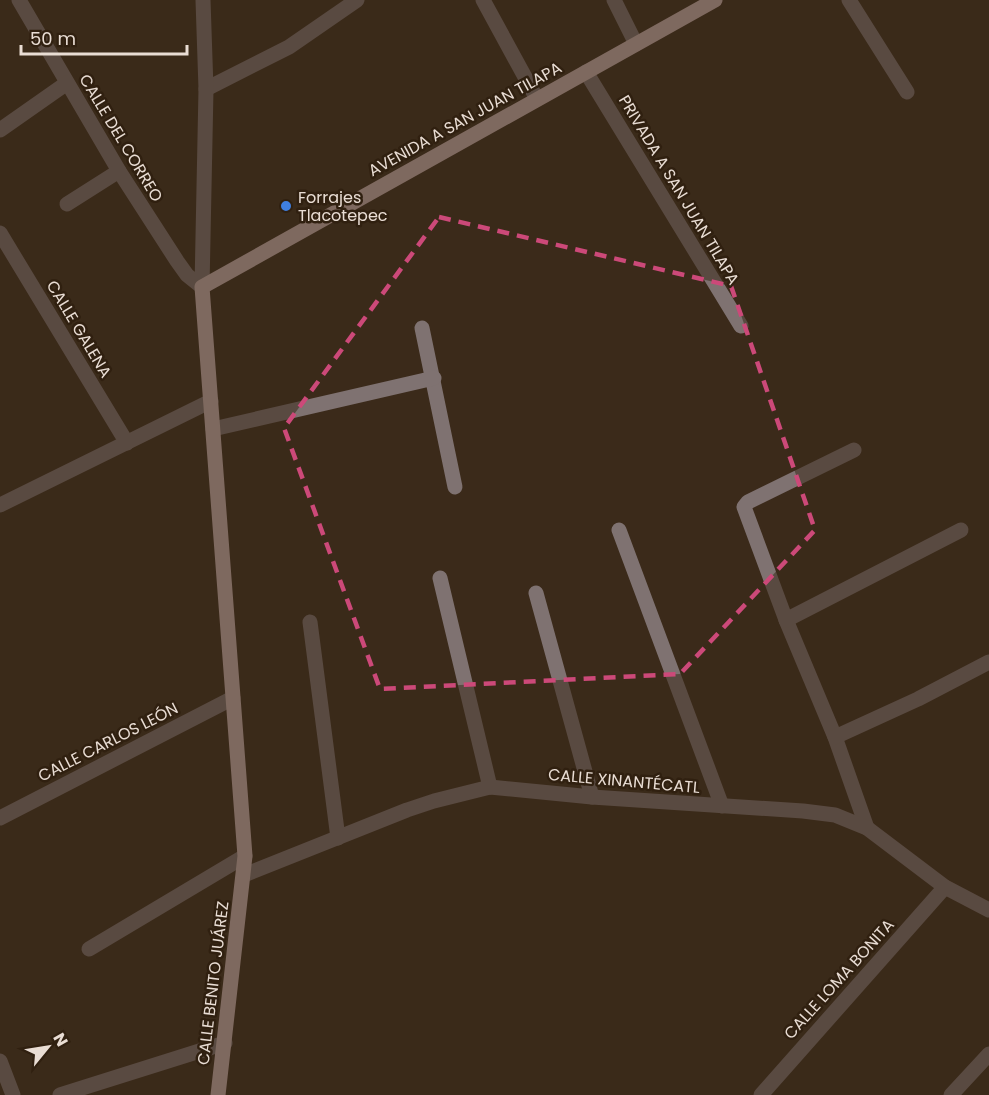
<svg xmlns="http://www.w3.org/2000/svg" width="989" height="1095" font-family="Poppins,sans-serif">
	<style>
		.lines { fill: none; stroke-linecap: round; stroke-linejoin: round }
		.minor { stroke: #7f7271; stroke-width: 15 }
		.major { stroke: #d1b6b4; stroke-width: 15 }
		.marked { fill: none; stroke: #cc4979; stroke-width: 4.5; stroke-dasharray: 12 8; stroke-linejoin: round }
		.shop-dot { fill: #3f7fe0; stroke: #302010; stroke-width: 2 }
		.labels { text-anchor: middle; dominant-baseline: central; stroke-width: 5; stroke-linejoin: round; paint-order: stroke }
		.street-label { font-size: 16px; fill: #e9ddd4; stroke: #302010 }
		.poi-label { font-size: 16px; fill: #e9ddd4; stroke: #302010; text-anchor: start }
	</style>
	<rect width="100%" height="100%" fill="#3b2a1a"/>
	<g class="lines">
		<g class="minor">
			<path d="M19,0L119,171L177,261L187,275L202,287"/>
			<path d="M483,0L537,99"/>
			<path d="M614,0L636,44"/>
			<path d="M849,0L907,92"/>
			<path d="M586,72L741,326"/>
			<path d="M206,89L289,47L357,0"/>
			<path d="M0,130L67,83"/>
			<path d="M67,204L119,171"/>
			<path d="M0,233L127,443"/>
			<path d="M202,287L206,89L203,0"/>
			<path d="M422,328L455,487"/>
			<path d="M213,429L434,378"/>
			<path d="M854,450L748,502L744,507L786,620L835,737L867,828"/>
			<path d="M0,505L211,401"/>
			<path d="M619,530L722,806"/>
			<path d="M440,578L490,787"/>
			<path d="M536,593L592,797"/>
			<path d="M786,620L961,530"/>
			<path d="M310,622L338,838"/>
			<path d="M835,737L918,699L989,662"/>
			<path d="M0,818L233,698"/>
			<path d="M244,875L407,810L434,801L490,787L592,797L803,811L835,815L867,828L945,887L989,910"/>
			<path d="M89,949L245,856"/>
			<path d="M0,1061L13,1095"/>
			<path d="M60,1095L225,1043"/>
			<path d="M761,1095L945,887"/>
			<path d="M951,1095L989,1054"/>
		</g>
		<path class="major" d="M218,1095L245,856L202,287L715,0"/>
	</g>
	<path d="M0 0H989V1095H0ZM439,217L731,286L815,530L680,674L380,689L284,428Z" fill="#3b2a1a" fill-opacity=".55" fill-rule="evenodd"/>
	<path class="marked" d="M439,217L731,286L815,530L680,674L380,689L284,428Z"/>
	<circle class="shop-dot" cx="286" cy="206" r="6"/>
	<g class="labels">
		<g class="street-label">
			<text transform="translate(465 119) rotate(-29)">AVENIDA A SAN JUAN TILAPA</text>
			<text transform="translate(121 138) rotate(59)">CALLE DEL CORREO</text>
			<text transform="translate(679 190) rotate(59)">PRIVADA A SAN JUAN TILAPA</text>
			<text transform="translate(79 329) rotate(59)">CALLE GALENA</text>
			<text transform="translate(108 742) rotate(-27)">CALLE CARLOS LEÓN</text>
			<text transform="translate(624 781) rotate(5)">CALLE XINANTÉCATL</text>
			<text transform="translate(839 979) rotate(-48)">CALLE LOMA BONITA</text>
			<text transform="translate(213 983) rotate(-83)">CALLE BENITO JUÁREZ</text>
		</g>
		<g class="poi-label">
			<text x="298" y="197">Forrajes<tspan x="298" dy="18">Tlacotepec</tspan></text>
		</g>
	</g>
	<g transform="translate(48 1047) rotate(60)" stroke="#302010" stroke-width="4.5" paint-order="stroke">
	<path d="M0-4.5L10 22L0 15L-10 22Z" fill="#e9ddd4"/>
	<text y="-9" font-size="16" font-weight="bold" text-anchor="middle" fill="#e9ddd4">N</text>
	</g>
	<path d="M21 45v9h166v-9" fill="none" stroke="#e9ddd4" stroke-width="3"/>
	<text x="30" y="45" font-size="18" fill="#e9ddd4" stroke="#302010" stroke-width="4.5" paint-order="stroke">50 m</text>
</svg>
